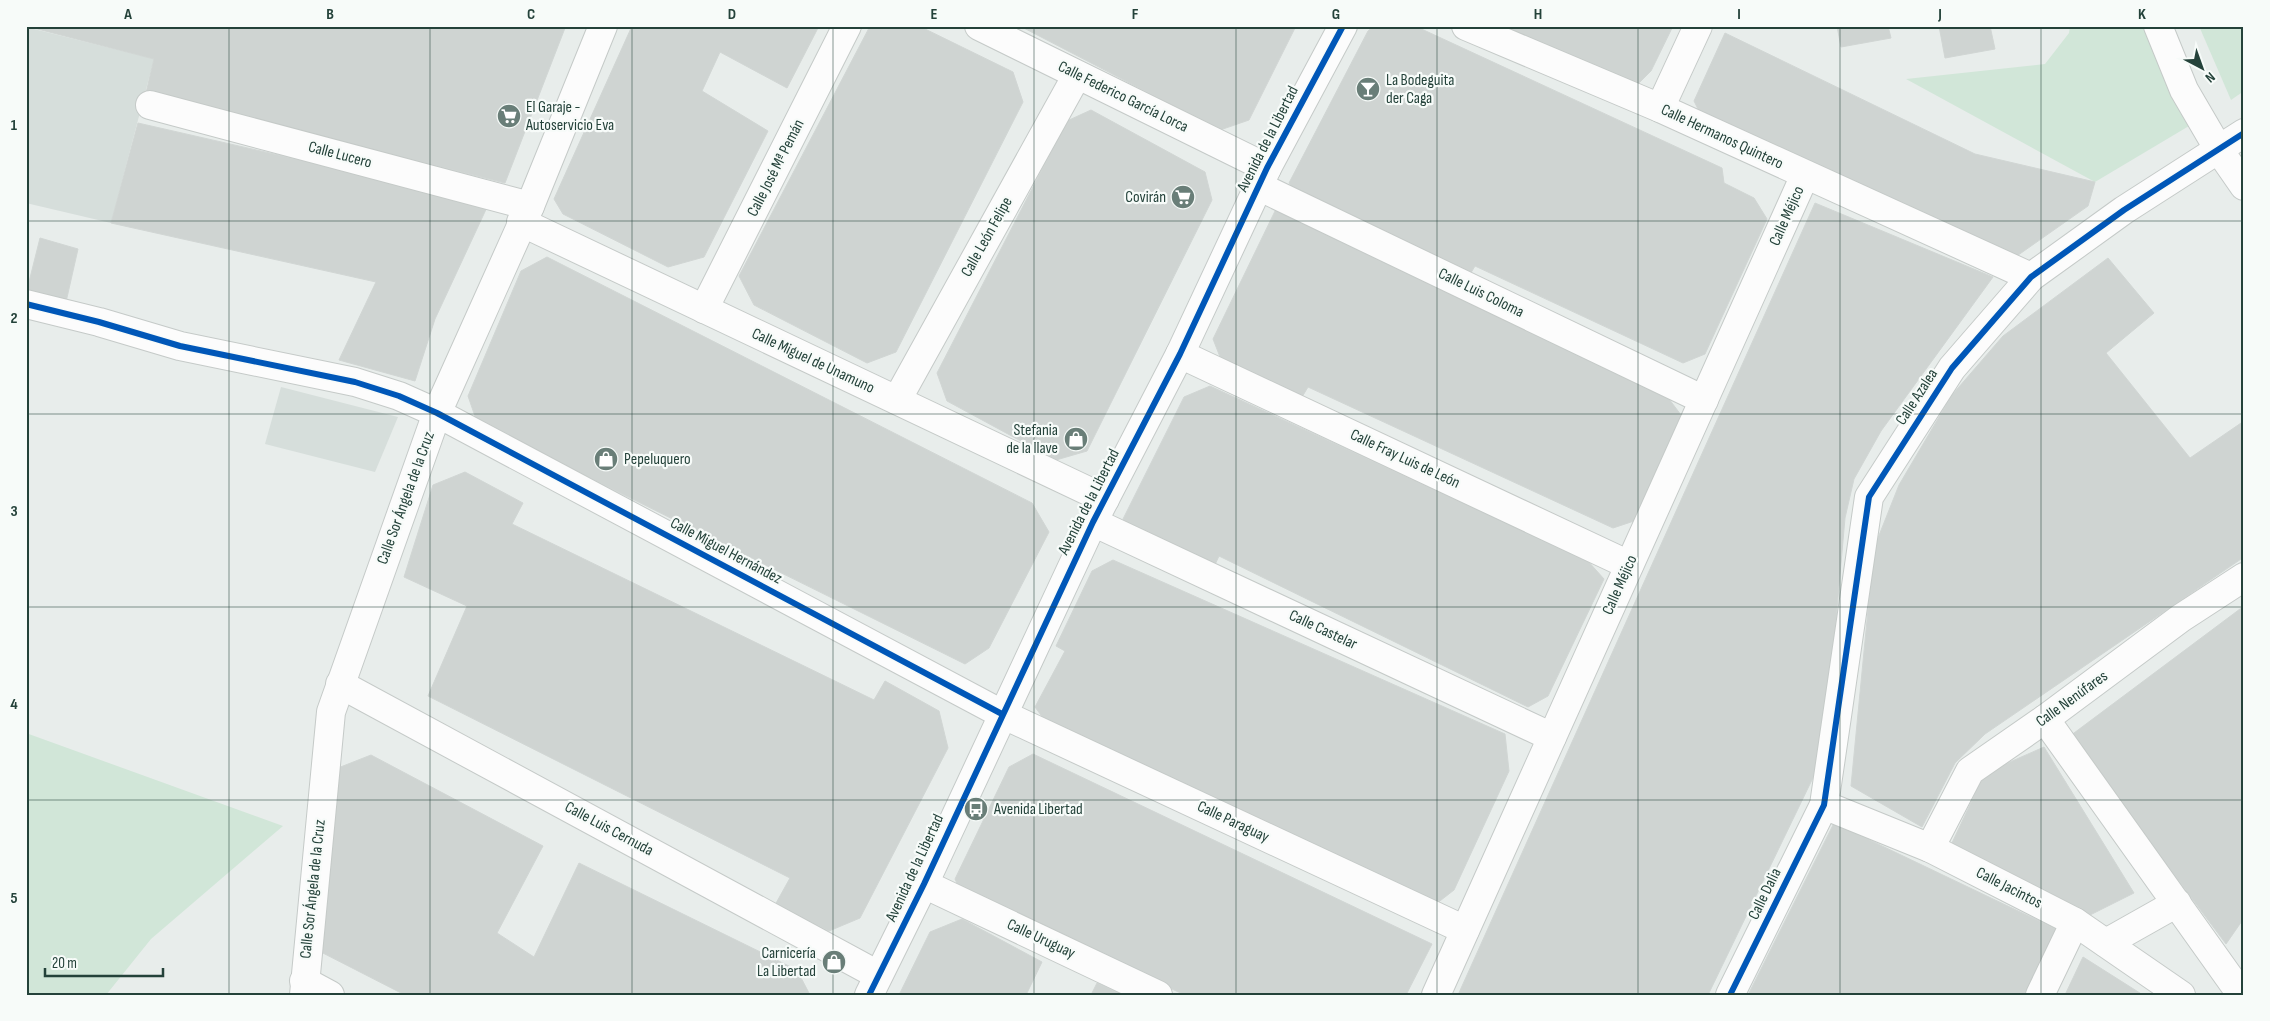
<svg xmlns="http://www.w3.org/2000/svg" width="2270" height="1021" font-family="'Sofia Sans Condensed',sans-serif">
	<style>
		.built { fill: #d6dedb }
		.green { fill: #d1e6d8 }
		.building { fill: #cfd4d2; stroke: #d1d6d4 }
		.lines { fill: none; stroke-linecap: round; stroke-linejoin: round }
		.minor-casing { stroke: #c5cac8; stroke-width: 30 }
		.minor { stroke: #fcfcfc; stroke-width: 28 }
		.cycleway-casing { stroke: #f7fbf9; stroke-width: 9 }
		.cycleway { stroke: #0057b8; stroke-width: 6 }
		.grid { fill: none; stroke: #24423a; stroke-width: 1; stroke-opacity: 0.55 }
		.labels { text-anchor: middle; dominant-baseline: central; stroke-width: 4.5; stroke-linejoin: round; paint-order: stroke }
		.poi-label { font-size: 16px; fill: #24423a; stroke: #f7fbf9; text-anchor: start }
		.street-label { font-size: 16px; fill: #24423a; stroke: #f7fbf9 }
		.neatline { fill: none; stroke: #24423a; stroke-width: 2 }
		.grid-label { font-size: 16px; text-anchor: middle; font-weight: bold; fill: #24423a }
	</style>
	<rect width="100%" height="100%" fill="#e8edeb"/>
	<g class="built">
		<path d="M26,27L154,59L111,223L26,203Z"/>
		<path d="M281,387L398,417L375,472L265,444Z"/>
	</g>
	<g class="green">
		<path d="M2070,26H2150L2194,123L2095,182L1906,79L2045,64L2069,33Z"/>
		<path d="M2199,26H2244V91L2231,100Z"/>
		<path d="M26,733L283,826L151,939L106,995H26Z"/>
	</g>
	<g class="building">
		<path d="M26,26H557L565,28L505,183L146,93L154,59Z"/>
		<path d="M632,26H819L787,88L720,52L702,91L768,131L704,257L668,267L563,214L554,199Z"/>
		<path d="M873,26H919L1013,72L1023,102L896,352L867,363L754,305L739,276L869,28Z"/>
		<path d="M1020,26H1296L1249,120L1220,130Z"/>
		<path d="M1374,26H1415L1722,168L1724,183L1754,198L1767,219L1705,354L1683,363L1475,266L1469,276L1295,191L1289,183L1368,31Z"/>
		<path d="M1490,26H1673L1651,71L1632,90Z"/>
		<path d="M1837,26H1888L1891,38L1841,47Z"/>
		<path d="M1939,26H1990L1995,49L1945,58Z"/>
		<path d="M1725,33L1975,154L2095,182L2088,206L2014,258L1703,119L1694,101Z"/>
		<path d="M1091,110L1205,172L1212,200L1087,451L1056,460L947,401L937,373L1067,121Z"/>
		<path d="M138,123L489,203L435,319L415,381L339,360L376,282L111,223Z"/>
		<path d="M1815,203L1993,277L1881,431L1854,479L1845,518L1824,755L1708,995H1458Z"/>
		<path d="M1276,209L1663,391L1681,415L1637,520L1613,528L1308,387L1302,397L1222,362L1213,339Z"/>
		<path d="M40,238L78,249L66,302L27,290Z"/>
		<path d="M547,257L1032,503L1049,532L989,648L965,664L477,422L468,396L521,271Z"/>
		<path d="M2108,258L2154,313L2106,353L2190,458L2244,421V557L1985,734L1955,763L1922,827L1851,786L1874,548L1899,485L1952,395L2003,336Z"/>
		<path d="M1210,386L1587,560L1604,579L1548,696L1528,707L1219,556L1213,569L1135,534L1123,519L1184,397Z"/>
		<path d="M465,472L523,503L512,524L874,700L885,681L939,711L948,748L860,918L829,931L775,905L790,878L428,696L467,606L404,577L433,485Z"/>
		<path d="M1113,560L1505,734L1509,771L1454,890L1436,904L1052,730L1035,707L1065,651L1056,646L1092,571Z"/>
		<path d="M2244,606V918L2226,944L2070,736Z"/>
		<path d="M2044,747L2134,893L2086,917L1951,845L1985,773Z"/>
		<path d="M1033,754L1432,944L1406,995H1185L961,892L955,879L1009,767Z"/>
		<path d="M371,755L543,846L497,933L534,957L579,863L797,970L810,995H405L319,951L338,768Z"/>
		<path d="M1834,823L2060,931L2029,995H1748Z"/>
		<path d="M962,919L1042,962L1026,995H899L930,932Z"/>
		<path d="M2083,957L2143,995H2065Z"/>
		<path d="M1097,983L1123,995H1091Z"/>
	</g>
	<g class="lines">
		<g class="minor-casing">
			<g id="minor">
				<path d="M979,26L1267,168"/>
				<path d="M1466,26L1660,108L2031,277"/>
				<path d="M2158,26L2184,90L2219,150L2244,186"/>
				<path d="M150,105L530,206"/>
				<path d="M1660,108L1698,26"/>
				<path d="M1258,186L1704,400"/>
				<path d="M521,222L1105,499"/>
				<path d="M26,304L99,322L180,346L355,382L399,396L437,413L1002,714L1465,930"/>
				<path d="M704,309L847,26"/>
				<path d="M1180,354L1629,565"/>
				<path d="M897,400L1077,75"/>
				<path d="M1093,522L1552,737"/>
				<path d="M340,684L878,975"/>
				<path d="M2045,719L2236,987"/>
				<path d="M1824,805L1930,848L2075,922L2181,995"/>
				<path d="M1930,848L1970,771L2045,719L2181,618L2244,577"/>
				<path d="M924,884L1158,995"/>
				<path d="M2106,943L2177,903"/>
				<path d="M304,981L330,995"/>
				<path d="M304,995L331,712L437,413L530,206L603,26"/>
				<path d="M869,995L924,884L1093,522L1180,354L1267,168L1343,26"/>
				<path d="M1436,995L1805,175"/>
				<path d="M1730,995L1824,805L1869,497L1952,368L2031,277L2124,210L2244,133"/>
				<path d="M2040,995L2075,922"/>
			</g>
		</g>
		<use href="#minor" class="minor"/>
		<g class="cycleway-casing">
			<g id="cycleway">
				<path d="M26,304L99,322L180,346L355,382L399,396L437,413L1002,714"/>
				<path d="M869,995L924,884L1093,522L1180,354L1267,168L1343,26"/>
				<path d="M1730,995L1824,805L1869,497L1952,368L2031,277L2124,210L2244,133"/>
			</g>
		</g>
		<use href="#cycleway" class="cycleway"/>
	</g>
	<path class="grid" d="M229,26V995M430,26V995M632,26V995M833,26V995M1034,26V995M1236,26V995M1437,26V995M1638,26V995M1840,26V995M2041,26V995M26,221H2244M26,414H2244M26,607H2244M26,800H2244"/>
	<defs>
		<g id="bar-disc" transform="scale(1.25)"><circle r="9.5" fill="#697e78" stroke="#f7fbf9"/><path d="M-6-5H6L.8 .8V4.5H3.5V6h-7V4.5H-.8V.8Z" fill="#fff"/></g>
		<g id="supermarket-disc" transform="scale(1.25)"><circle r="9.5" fill="#697e78" stroke="#f7fbf9"/><path d="M-6-5.5h2.5l.6 2H6L4.5 2H-2.5L-4.4-4H-6ZM-1.5 3.2a1.3 1.3 0 1 0 .1 0ZM3 3.2a1.3 1.3 0 1 0 .1 0Z" fill="#fff"/></g>
		<g id="shop-disc" transform="scale(1.25)"><circle r="9.5" fill="#697e78" stroke="#f7fbf9"/><path d="M-5-2.5h2.3a2.7 3.5 0 0 1 5.4 0H5L5.5 6h-11ZM-1.5-2.5h3a1.5 2.3 0 0 0-3 0Z" fill="#fff"/></g>
		<g id="bus-disc" transform="scale(1.25)"><circle r="9.5" fill="#697e78" stroke="#f7fbf9"/><path d="M-5-6H5V4H4V6H2V4H-2V6H-4V4H-5ZM-3.5-4V0h7V-4ZM-3.5 1.2v1.5H-2V1.2ZM2 1.2v1.5H3.5V1.2Z" fill="#fff"/></g>
	</defs>
	<g fill-rule="evenodd">
		<use href="#bar-disc" x="1368" y="89"/>
		<use href="#supermarket-disc" x="509" y="116"/>
		<use href="#supermarket-disc" x="1183" y="197"/>
		<use href="#shop-disc" x="1076" y="439"/>
		<use href="#shop-disc" x="606" y="459"/>
		<use href="#bus-disc" x="976" y="809"/>
		<use href="#shop-disc" x="834" y="962"/>
	</g>
	<g class="labels">
		<g class="poi-label">
			<text x="1386" y="80">La Bodeguita<tspan x="1386" dy="18">der Caga</tspan></text>
			<text x="526" y="107">El Garaje -<tspan x="526" dy="18">Autoservicio Eva</tspan></text>
			<text x="1166" y="197" text-anchor="end">Covirán</text>
			<text x="1058" y="430" text-anchor="end">Stefania<tspan x="1058" dy="18">de la llave</tspan></text>
			<text x="624" y="459">Pepeluquero</text>
			<text x="994" y="809">Avenida Libertad</text>
			<text x="816" y="953" text-anchor="end">Carnicería<tspan x="816" dy="18">La Libertad</tspan></text>
		</g>
		<g class="street-label">
			<text transform="translate(1123 97) rotate(26)">Calle Federico García Lorca</text>
			<text transform="translate(1722 137) rotate(25)">Calle Hermanos Quintero</text>
			<text transform="translate(1268 139) rotate(-63)">Avenida de la Libertad</text>
			<text transform="translate(340 155) rotate(15)">Calle Lucero</text>
			<text transform="translate(776 168) rotate(-63)">Calle José Mª Pemán</text>
			<text transform="translate(1787 216) rotate(-66)">Calle Méjico</text>
			<text transform="translate(987 237) rotate(-61)">Calle León Felipe</text>
			<text transform="translate(1481 293) rotate(26)">Calle Luis Coloma</text>
			<text transform="translate(813 361) rotate(25)">Calle Miguel de Unamuno</text>
			<text transform="translate(1917 397) rotate(-57)">Calle Azalea</text>
			<text transform="translate(1405 459) rotate(25)">Calle Fray Luis de León</text>
			<text transform="translate(406 498) rotate(-70)">Calle Sor Ángela de la Cruz</text>
			<text transform="translate(1089 502) rotate(-63)">Avenida de la Libertad</text>
			<text transform="translate(726 551) rotate(28)">Calle Miguel Hernández</text>
			<text transform="translate(1620 585) rotate(-66)">Calle Méjico</text>
			<text transform="translate(1323 630) rotate(25)">Calle Castelar</text>
			<text transform="translate(2072 699) rotate(-36)">Calle Nenúfares</text>
			<text transform="translate(1233 822) rotate(25)">Calle Paraguay</text>
			<text transform="translate(609 829) rotate(28)">Calle Luis Cernuda</text>
			<text transform="translate(915 868) rotate(-65)">Avenida de la Libertad</text>
			<text transform="translate(2009 888) rotate(27)">Calle Jacintos</text>
			<text transform="translate(313 889) rotate(-84)">Calle Sor Ángela de la Cruz</text>
			<text transform="translate(1765 894) rotate(-64)">Calle Dalia</text>
			<text transform="translate(1041 939) rotate(25)">Calle Uruguay</text>
		</g>
	</g>
	<rect width="2270" height="1021" fill="none" stroke="#f7fbf9" stroke-width="55"/>
	<g transform="translate(2202 68) rotate(139)" stroke="#f7fbf9" stroke-width="4" paint-order="stroke">
	<path d="M0-4L9 19L0 12L-9 19Z" fill="#24423a"/>
	<text y="-8" font-size="14" font-weight="bold" text-anchor="middle" fill="#24423a">N</text>
	</g>
	<path d="M45 968v8h118v-8" fill="none" stroke="#24423a" stroke-width="2.5"/>
	<text x="52" y="968" font-size="15" fill="#24423a" stroke="#f7fbf9" stroke-width="4" paint-order="stroke">20 m</text>
	<rect x="28" y="28" width="2214" height="966" class="neatline"/>
	<g class="grid-label">
		<text x="128" y="19">A</text>
		<text x="330" y="19">B</text>
		<text x="531" y="19">C</text>
		<text x="732" y="19">D</text>
		<text x="934" y="19">E</text>
		<text x="1135" y="19">F</text>
		<text x="1336" y="19">G</text>
		<text x="1538" y="19">H</text>
		<text x="1739" y="19">I</text>
		<text x="1940" y="19">J</text>
		<text x="2142" y="19">K</text>
		<text x="14" y="130">1</text>
		<text x="14" y="323">2</text>
		<text x="14" y="516">3</text>
		<text x="14" y="709">4</text>
		<text x="14" y="903">5</text>
	</g>
</svg>
